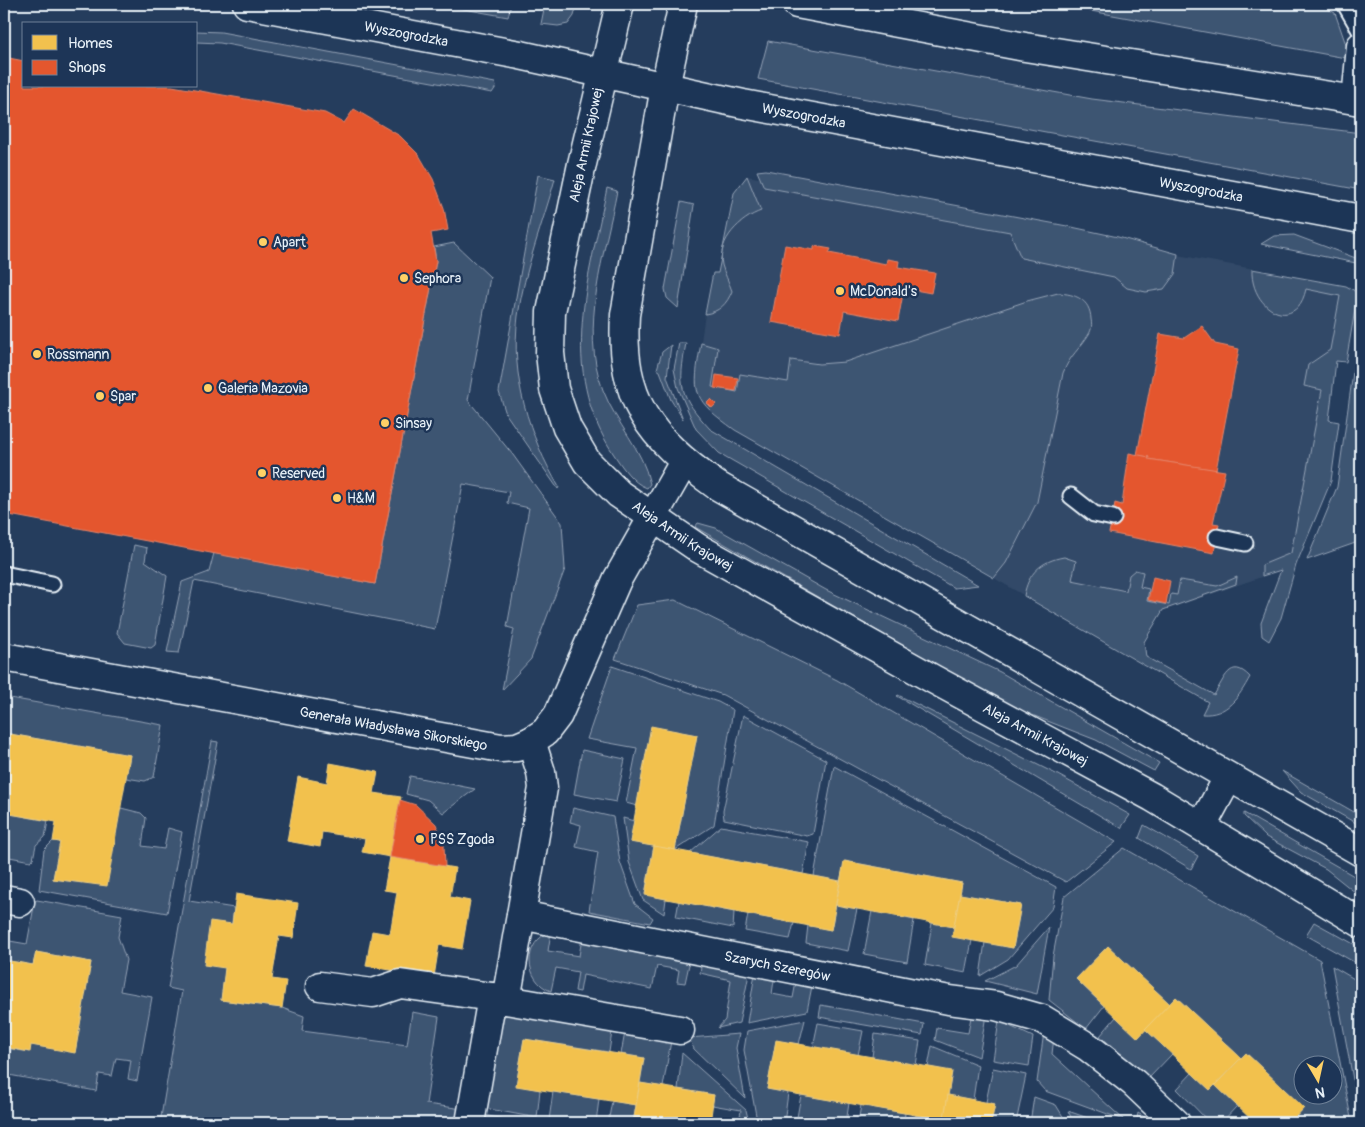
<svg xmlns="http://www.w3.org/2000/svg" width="1365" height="1127" font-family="Pangolin,sans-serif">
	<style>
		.built { fill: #334a68 }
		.green { fill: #3e5472; stroke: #93a2b5; fill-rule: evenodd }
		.homes { fill: #f2c14e; stroke: #efcf81 }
		.shops { fill: #e4572e; stroke: #e5856b }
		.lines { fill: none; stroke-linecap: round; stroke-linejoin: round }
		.lane-casing { stroke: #e8f1f8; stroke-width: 19 }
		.street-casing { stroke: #e8f1f8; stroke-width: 31 }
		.secondary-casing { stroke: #e8f1f8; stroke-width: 31 }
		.primary-casing { stroke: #e8f1f8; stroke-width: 31 }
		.lane { stroke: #1d3557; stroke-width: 15 }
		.street { stroke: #1d3557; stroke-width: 28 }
		.secondary { stroke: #1d3557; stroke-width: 28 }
		.primary { stroke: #1d3557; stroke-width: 28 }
		.poi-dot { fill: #ffd166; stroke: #1d3557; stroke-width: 2 }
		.labels { text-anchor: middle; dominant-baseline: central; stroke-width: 5; stroke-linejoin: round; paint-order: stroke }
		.street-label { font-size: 14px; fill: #e8f1f8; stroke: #1d3557 }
		.poi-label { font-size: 14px; fill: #e8f1f8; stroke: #1d3557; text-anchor: start }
	</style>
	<rect width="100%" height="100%" fill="#253d5d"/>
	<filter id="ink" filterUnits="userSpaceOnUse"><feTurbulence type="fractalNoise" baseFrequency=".02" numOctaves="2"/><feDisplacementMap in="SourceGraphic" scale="10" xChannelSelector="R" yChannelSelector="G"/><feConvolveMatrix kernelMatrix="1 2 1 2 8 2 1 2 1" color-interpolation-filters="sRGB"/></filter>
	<g filter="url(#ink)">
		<path class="built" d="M747,176L1346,286L1355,291L1357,298L1346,362L1336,361L1329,420L1339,422L1331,481L1296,565L1092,635L994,578L1006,563L1037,502L1063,373L1070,358L1084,340V300L1077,296L1067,294L711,411L696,391L695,383L705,314L713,273H718L734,193Z"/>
		<g class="green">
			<path d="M436,4H511L508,17Z"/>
			<path d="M545,4H577L574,16L568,24L558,26L541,24Z"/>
			<path d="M1053,4H1320L1335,13L1351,59Z"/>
			<path d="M196,31L221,32L495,83L496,87L492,93L220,43L196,42Z"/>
			<path d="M768,41L1092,99L1361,133V190L758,79Z"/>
			<path d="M766,170L1067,226L1118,237L1178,254L1175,274L1164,289L1146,292L1127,288L1114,277L1021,258L1010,232L764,187L757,171Z"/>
			<path d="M538,175L555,179C543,223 524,271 518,316C510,376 529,436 559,487L558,489L506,414L499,392Z"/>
			<path d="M747,176L761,211C741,218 717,240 722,265C724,273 729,282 732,291C727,304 719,312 705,314L713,273H718L734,193Z"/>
			<path d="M607,188L617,191C605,253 579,328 603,390C617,426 642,447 650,484L647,488C632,483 621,465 613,453C557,368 589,279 607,188Z"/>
			<path d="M681,202L694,205L678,308L667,298L665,289Z"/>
			<path d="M1294,235L1361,260V264L1261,244L1274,236Z"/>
			<path d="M454,243L490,277L468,400L513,455L562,523L565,569L531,659L502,690L514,629L507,627L529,508L507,503L509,492L463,484L435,629L194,581L179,653L167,652L182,582L209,572L214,553L375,584L436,261L434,247Z"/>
			<path d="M1252,269L1346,286L1355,291L1357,298L1346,362L1336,361L1329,420L1339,422L1331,481L1296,565L1281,618L1269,641L1262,636L1261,623L1281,570L1262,576V565L1291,553L1322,390L1304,386L1308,365L1330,350L1340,296L1306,289C1296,335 1250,309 1252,269Z"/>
			<path d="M1058,293C1075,294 1090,299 1091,319C1092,324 1092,329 1089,334C1080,349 1070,355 1063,373L1037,502L1006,563L994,578L735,430C692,399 692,394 701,343L718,348L712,387L737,392L740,374L788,382L791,360L819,364L845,362L1027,301Z"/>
			<path d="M1361,315V541L1307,560L1337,487Z"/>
			<path d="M679,343H686C678,387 679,395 710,429L978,585L954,588L719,453L696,429L678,388L674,369Z"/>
			<path d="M671,345L667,377L683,419L671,400L660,371L657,369L662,352Z"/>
			<path d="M698,523L716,528L826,590L1000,672L1159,763L1154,771L1096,740L1009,706L695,527Z"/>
			<path d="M134,545L147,548L145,561L167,576L155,645L151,648L125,643L117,633Z"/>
			<path d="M1064,557L1076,561L1072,580L1126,591L1129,575L1135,570L1143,572L1140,587L1149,589L1147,601L1169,605L1171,594L1177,595L1180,580L1217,586L1237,577L1236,584L1163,610L1144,642L1146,657L1214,695C1224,680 1230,656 1250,677C1239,697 1227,716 1202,714L1208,702L1024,596C1028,573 1041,561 1064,557Z"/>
			<path d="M675,600L837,680L1116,842L1066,882L723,695L615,659L637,605Z"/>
			<path d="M612,666L718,702L733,710L714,825L675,850L697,735L651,727L637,806L626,803L637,748L587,739Z"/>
			<path d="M898,695L1056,774L1130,815L1121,828L897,696Z"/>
			<path d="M4,697L163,725L154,777L145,781L126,778L130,755L4,733Z"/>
			<path d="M743,715L826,760L813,834L807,836L724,819L723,811Z"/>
			<path d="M212,741L218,742L189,901L234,908L221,1000L282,1008L304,1016L302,1031L407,1045L412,1012L439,1017L426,1104L463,1109L462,1123H160L182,991L168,988Z"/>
			<path d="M582,750L625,759L616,802L574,794Z"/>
			<path d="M834,766L1056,887L1053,907L1008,959L980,976L985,942L1013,948L1021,905L960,894L962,883L845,861L840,881L814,876Z"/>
			<path d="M1282,771L1361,816V826L1301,792Z"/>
			<path d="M410,776L475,789L443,813L428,800L406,794Z"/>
			<path d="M121,808L141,813L146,818L142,846L164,849L168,828L182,832L167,913L39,890L44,850L53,841L60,842L53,879L82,883Z"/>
			<path d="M573,808L613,817L620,862L635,904L653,918L650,923L589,911L598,852L576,847L581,825L570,822Z"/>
			<path d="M1244,813L1361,880V897L1326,869L1266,837L1244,816Z"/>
			<path d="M10,814L48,821L45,837L36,845L33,859L31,861L4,856V820L9,821Z"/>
			<path d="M623,818L634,821L630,842L654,846L645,894L666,899L664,914L643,900L629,862Z"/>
			<path d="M1144,825L1198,856L1191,869L1139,838Z"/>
			<path d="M721,826L809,842L803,874L690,853Z"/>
			<path d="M1124,848L1320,960L1352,1123H1290L1304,1108L1246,1053L1241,1058L1176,997L1170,1004L1108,946L1076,979L1104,1006L1086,1029L1049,1000L1053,956L1064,897ZM1302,1064H1332V1094H1302Z"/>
			<path d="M37,900L122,915L118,937L126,960L120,991L152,997L137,1081L128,1079L131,1060L116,1058L112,1076L99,1074L96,1091L9,1075L6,1072L11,1049L29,1052L31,1045L75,1052L91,962L36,952L33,965L4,960V940L27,944L35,901Z"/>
			<path d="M679,901L734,912L733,928L676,917Z"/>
			<path d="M836,905L857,909L848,951L806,943L808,925L831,930Z"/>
			<path d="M872,911L914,920L907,962L864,954Z"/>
			<path d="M748,914L794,923L790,939L745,931Z"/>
			<path d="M1314,922L1361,948V966L1306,935Z"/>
			<path d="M932,923L954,927L972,940L966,973L925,965Z"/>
			<path d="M1049,927L1037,994L985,981L1016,965Z"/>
			<path d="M551,932L548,951L579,956L583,932L690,960L685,983L677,982L679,970L657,966L652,989L583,975L580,992L575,991L578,972L556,968L551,991C524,981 522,941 551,932Z"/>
			<path d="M702,960L749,974L739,1023L718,1028L725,1020L731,980L700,973Z"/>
			<path d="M1332,966L1361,983V1123Z"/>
			<path d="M755,973H775L772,994L793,998L797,977L813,981L807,1011L747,1023Z"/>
			<path d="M821,1005L924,1024L922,1035L819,1017Z"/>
			<path d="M972,1012L986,1015L979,1057L935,1040L937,1028L968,1033Z"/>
			<path d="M514,1013L613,1025L609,1052L524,1039L516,1085L540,1090L537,1118L484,1108L501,1023L505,1015Z"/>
			<path d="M1116,1017L1138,1037L1145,1029L1172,1054L1149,1078L1100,1036Z"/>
			<path d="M805,1020L799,1044L776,1041L767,1089L788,1093L784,1123L757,1121L744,1050L747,1031Z"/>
			<path d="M999,1021L1033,1037L1029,1066L993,1060Z"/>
			<path d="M818,1023L863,1031L858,1055L813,1047Z"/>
			<path d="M626,1027L672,1035L663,1087L640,1083L644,1058L621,1054Z"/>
			<path d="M1044,1032L1054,1037L1052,1054L1124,1120L1045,1091L1037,1082Z"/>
			<path d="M739,1034L736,1048L745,1098L694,1049L689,1038Z"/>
			<path d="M875,1034L920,1041L916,1065L872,1057Z"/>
			<path d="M932,1046L978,1065L973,1100L948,1095L952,1072L928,1067Z"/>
			<path d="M682,1053L746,1110L749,1123H739L741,1110L712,1105L714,1095L678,1089Z"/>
			<path d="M993,1068L1026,1075L1016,1123H991L995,1104L986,1102Z"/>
			<path d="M1192,1073L1210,1090L1215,1085L1237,1106L1221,1123H1210L1177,1089Z"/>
			<path d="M553,1092L599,1099L596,1123H567L549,1120Z"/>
			<path d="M801,1095L849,1103L846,1123H796Z"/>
			<path d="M1034,1097L1056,1105L1067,1123H1030Z"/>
			<path d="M612,1101L636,1105L633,1123H608Z"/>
			<path d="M861,1105L905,1113L904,1123H858Z"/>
			<path d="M1068,1111L1102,1123H1074Z"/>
			<path d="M1138,1113L1154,1123H1136Z"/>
			<path d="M483,1115L525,1123H482Z"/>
			<path d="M916,1115L944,1120L943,1123H915Z"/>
		</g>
		<g class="homes">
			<path d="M651,726L697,735L675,850L630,842Z"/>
			<path d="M4,733L130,755L107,886L53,879L60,842L53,841L56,822L10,814L9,821L4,820Z"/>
			<path d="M330,763L378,772L374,793L401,797L390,857L362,852L365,839L322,832L320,847L287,841L298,777L327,783Z"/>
			<path d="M654,846L840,881L831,930L645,895Z"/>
			<path d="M390,857L455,868L450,897L470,901L462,949L439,945L434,977L366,966L372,931L390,934L397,892L384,890Z"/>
			<path d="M844,861L962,883L954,927L836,905Z"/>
			<path d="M236,894L298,903L293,938L279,936L272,979L286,981L282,1008L221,1000L225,968L204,965L210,921L232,924Z"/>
			<path d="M960,894L1021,905L1013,948L952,937Z"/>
			<path d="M1108,946L1170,1004L1138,1038L1076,979Z"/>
			<path d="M36,952L91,962L75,1053L31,1045L30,1052L4,1047V960L33,965Z"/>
			<path d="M1176,997L1241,1058L1210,1090L1145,1029Z"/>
			<path d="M524,1039L644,1058L636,1105L516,1086Z"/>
			<path d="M776,1040L952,1071L944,1120L767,1089Z"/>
			<path d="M1246,1053L1304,1108L1290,1123H1255L1215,1085Z"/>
			<path d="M640,1083L714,1095L710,1123H633Z"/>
			<path d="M948,1095L995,1104L991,1123H943Z"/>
		</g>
		<g class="shops">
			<path d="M4,57L24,61V86H172L325,113L344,123L354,109L400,136L419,155L433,179L444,208L448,230L431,233L436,261L375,584L4,514Z"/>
			<path d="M785,245L814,250V246L831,249L829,253L886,264L887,259L899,261L898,267L935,273L931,293L904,288L898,321L844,311L840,334L771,322Z"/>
			<path d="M1202,326L1215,344L1239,349L1216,470L1148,459L1149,457L1137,455L1160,334L1184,338Z"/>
			<path d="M716,375L738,378L736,391L714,388Z"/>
			<path d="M711,399L716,404L712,408L707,403Z"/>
			<path d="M1129,453L1149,457L1148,459L1225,471L1213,523L1219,524L1214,553L1109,533L1115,503L1122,505Z"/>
			<path d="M1153,577L1170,581L1166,604L1148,600Z"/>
			<path d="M400,800L416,805L436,824L444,845L445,866L390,857Z"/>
		</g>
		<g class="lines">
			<g class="lane-casing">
				<g id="lane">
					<path d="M1345,4L1361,32"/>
					<path d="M1071,496L1094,514L1113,518"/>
					<path d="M1217,537L1245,543"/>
					<path d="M4,574L52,584"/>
				</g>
			</g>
			<g class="street-casing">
				<g id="street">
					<path d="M1356,100L1361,46"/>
					<path id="s1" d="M4,657L501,748L517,747L531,741L545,732L558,715L617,580L684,462"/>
					<path id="s2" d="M531,741L541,772L543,788L521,915L949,1000L996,1006L1042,1019L1088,1047L1134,1083L1176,1123"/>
					<path d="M4,899L20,902"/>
					<path d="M320,986L373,993L400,984L492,997"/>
					<path d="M506,1000L680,1030"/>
					<path d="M470,1123L492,997L506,1000L521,915"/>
				</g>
			</g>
			<g class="secondary-casing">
				<g id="secondary">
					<path id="s3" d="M620,4L582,164L551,312L550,353L554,389L567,428L587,462L619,494L698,548L933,679L1152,797L1361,923"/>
					<path d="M683,4L665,87L625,315C620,401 649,437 716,485L1361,852"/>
					<path d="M1202,826L1228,778"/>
				</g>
			</g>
			<g class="primary-casing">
				<g id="primary">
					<path id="s4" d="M247,4L520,55L743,104L1361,219"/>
					<path d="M797,4L1025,47L1361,101"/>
				</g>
			</g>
			<use href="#lane" class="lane"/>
			<use href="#street" class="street"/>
			<use href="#secondary" class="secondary"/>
			<use href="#primary" class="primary"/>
		</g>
	</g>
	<g class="poi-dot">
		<circle cx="263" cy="242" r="5"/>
		<circle cx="404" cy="278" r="5"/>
		<circle cx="840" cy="291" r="5"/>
		<circle cx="37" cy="354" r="5"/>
		<circle cx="208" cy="388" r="5"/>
		<circle cx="100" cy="396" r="5"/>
		<circle cx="385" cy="423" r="5"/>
		<circle cx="262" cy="473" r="5"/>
		<circle cx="337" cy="498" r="5"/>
		<circle cx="420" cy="839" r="5"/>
	</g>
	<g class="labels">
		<g class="street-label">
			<text stroke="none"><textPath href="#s4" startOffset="162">Wyszogrodzka</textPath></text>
			<text stroke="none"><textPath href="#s4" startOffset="568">Wyszogrodzka</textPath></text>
			<text transform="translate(586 145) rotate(-78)">Aleja Armii Krajowej</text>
			<text stroke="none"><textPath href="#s4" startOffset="972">Wyszogrodzka</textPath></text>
			<text stroke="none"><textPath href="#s3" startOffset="595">Aleja Armii Krajowej</textPath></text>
			<text stroke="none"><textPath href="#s1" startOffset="396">Generała Władysława Sikorskiego</textPath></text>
			<text stroke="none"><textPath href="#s3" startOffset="1000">Aleja Armii Krajowej</textPath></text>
			<text stroke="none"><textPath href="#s2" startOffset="439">Szarych Szeregów</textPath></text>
		</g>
		<g class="poi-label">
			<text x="273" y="242">Apart</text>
			<text x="414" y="278">Sephora</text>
			<text x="850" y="291">McDonald's</text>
			<text x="47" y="354">Rossmann</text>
			<text x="218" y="388">Galeria Mazovia</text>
			<text x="110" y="396">Spar</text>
			<text x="395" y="423">Sinsay</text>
			<text x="272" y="473">Reserved</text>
			<text x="347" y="498">H&amp;M</text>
			<text x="430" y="839">PSS Zgoda</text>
		</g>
	</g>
	<rect width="1365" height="1127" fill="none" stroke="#1d3557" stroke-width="20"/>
	<rect x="10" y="10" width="1345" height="1107" fill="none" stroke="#e8f1f8" stroke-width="2" filter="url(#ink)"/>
	<rect x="22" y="22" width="175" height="65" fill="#1d3557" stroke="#6e8097"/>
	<rect x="32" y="35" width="25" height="15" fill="#f2c14e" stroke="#6e8097"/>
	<text x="68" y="48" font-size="15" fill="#e8f1f8">Homes</text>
	<rect x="32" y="60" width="25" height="15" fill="#e4572e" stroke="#6e8097"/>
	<text x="68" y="72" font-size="15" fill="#e8f1f8">Shops</text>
	<g transform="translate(1318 1080) rotate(171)"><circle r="24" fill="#1d3557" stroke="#6e8097"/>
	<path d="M0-4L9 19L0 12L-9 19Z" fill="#ffd166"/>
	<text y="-8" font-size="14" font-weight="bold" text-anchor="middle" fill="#e8f1f8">N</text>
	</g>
</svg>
